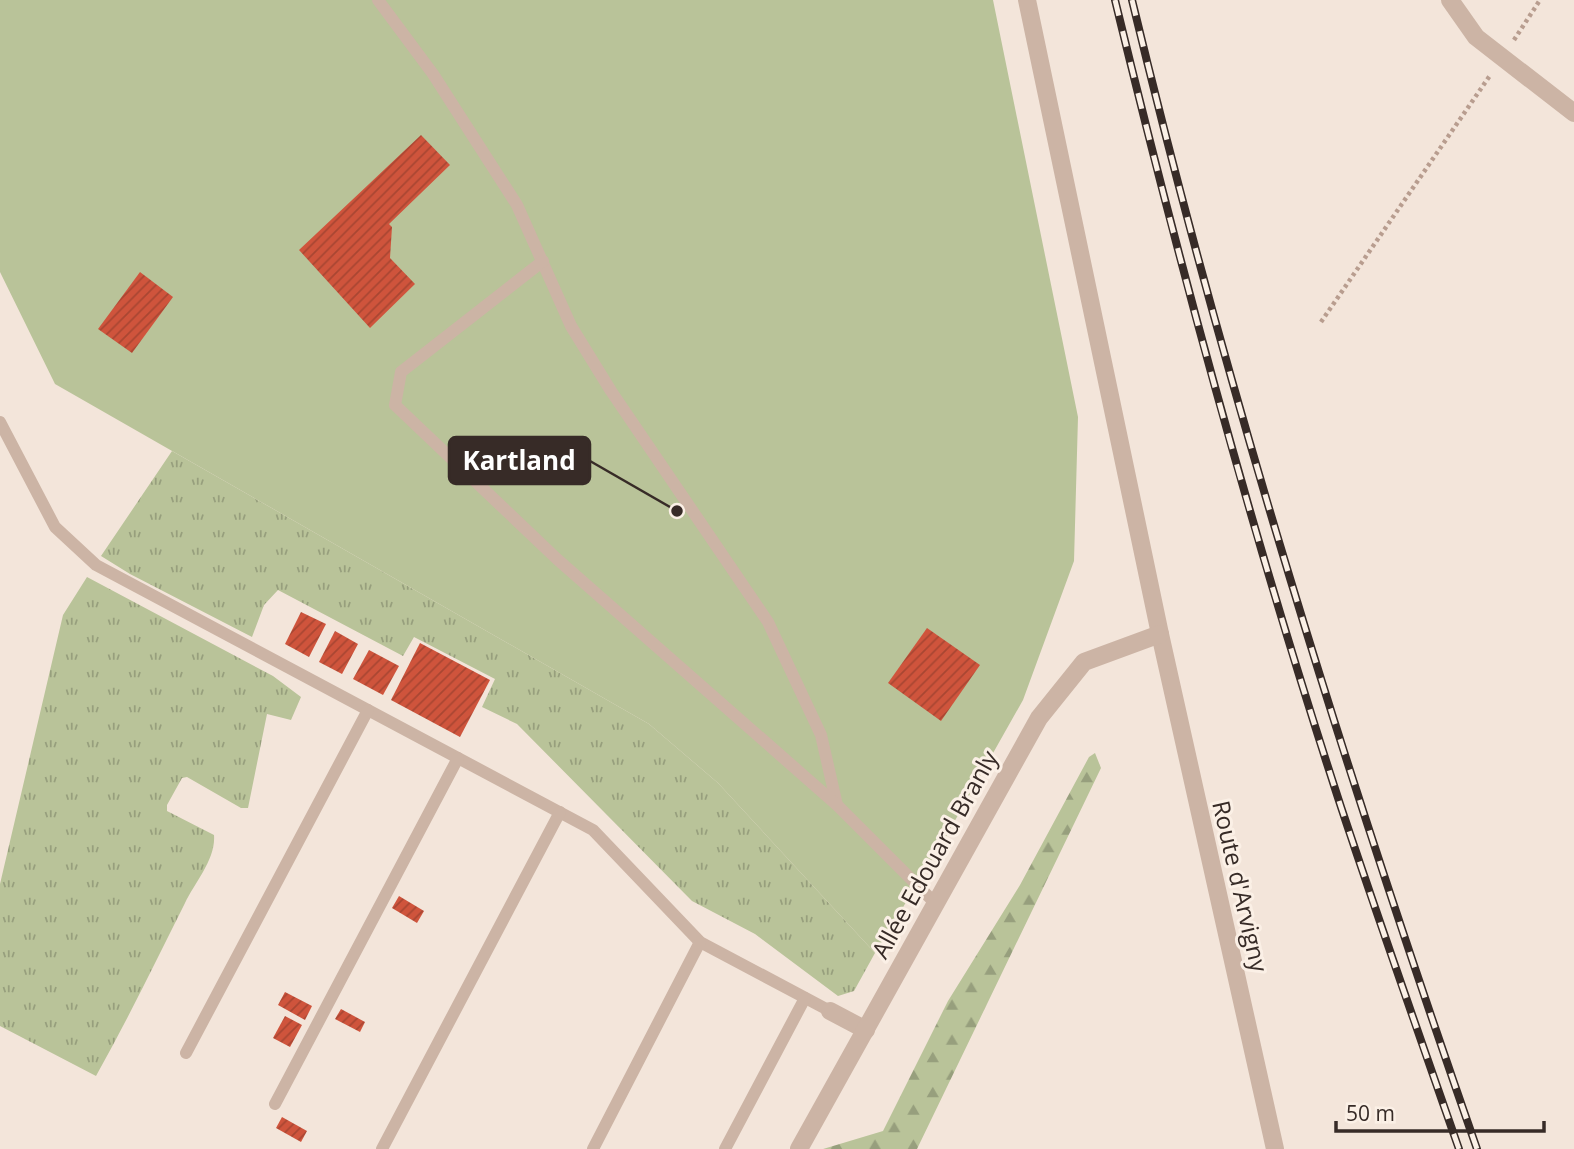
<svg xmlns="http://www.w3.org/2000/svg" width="1574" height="1149" font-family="'Open Sans',sans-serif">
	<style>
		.grass { fill: url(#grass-tufts) }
		.forest { fill: url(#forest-firs) }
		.park { fill: #b9c399 }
		.building { fill: url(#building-hatch) }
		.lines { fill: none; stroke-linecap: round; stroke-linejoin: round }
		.path { stroke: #b89d8f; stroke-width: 4.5; stroke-dasharray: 3.5 3.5; stroke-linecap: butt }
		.lane { stroke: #ccb4a5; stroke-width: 12 }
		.street { stroke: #ccb4a5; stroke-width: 18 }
		.rail-casing { stroke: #372b27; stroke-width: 8 }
		.rail { stroke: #fbf0e6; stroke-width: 5; stroke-dasharray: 16; stroke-linecap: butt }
		.labels { text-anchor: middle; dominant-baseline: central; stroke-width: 6; stroke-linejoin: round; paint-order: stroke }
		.street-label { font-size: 24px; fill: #372b27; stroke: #fbf0e6 }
		.leader { fill: none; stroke: #372b27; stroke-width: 2.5 }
		.callout-dot { fill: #372b27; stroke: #fbf0e6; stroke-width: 2.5 }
		.callout { fill: #372b27; stroke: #372b27; stroke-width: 2.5 }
		.callout-label { font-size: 26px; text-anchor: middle; font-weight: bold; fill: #fff }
	</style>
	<defs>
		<pattern id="grass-tufts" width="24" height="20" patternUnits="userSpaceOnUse" patternTransform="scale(1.75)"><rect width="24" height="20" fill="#b9c399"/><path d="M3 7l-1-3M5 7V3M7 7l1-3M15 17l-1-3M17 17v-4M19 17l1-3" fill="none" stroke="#979f7d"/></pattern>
		<pattern id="forest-firs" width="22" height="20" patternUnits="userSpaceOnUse" patternTransform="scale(1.75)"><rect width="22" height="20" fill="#b9c399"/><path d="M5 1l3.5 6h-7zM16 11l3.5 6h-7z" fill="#979f7d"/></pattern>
		<pattern id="building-hatch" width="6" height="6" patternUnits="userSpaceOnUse" patternTransform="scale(1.75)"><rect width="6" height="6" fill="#cf543c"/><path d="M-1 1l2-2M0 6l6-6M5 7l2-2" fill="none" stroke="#a94632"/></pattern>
	</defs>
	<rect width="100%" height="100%" fill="#f3e5da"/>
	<g class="grass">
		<path d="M172,451L649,724L718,783L875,953L854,991L838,996L755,934L692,901L517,724L482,707L495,679L414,637L403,656L278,590L264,605L252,637L130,574L101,556Z"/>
		<path d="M87,577L273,676L301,697L291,720L267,714L248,808H241L187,777L182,778L167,805V811L214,835C216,859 195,882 185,903C156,961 128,1019 96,1076L0,1026V884L63,615Z"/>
	</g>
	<path class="forest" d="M1095,753L1101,768L917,1149H823L883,1131L948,1001L1020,885L1089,757Z"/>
	<path class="park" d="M0,0H993L1078,417L1074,561L1023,700L944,840L875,953L718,783L649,724L55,384L0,272Z"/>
	<g class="building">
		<path d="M421,135L450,165L389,224L392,227L390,258L415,284L370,328L299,250Z"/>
		<path d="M140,272L173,297L132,353L98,329Z"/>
		<path d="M301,612L326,624L309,657L285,644Z"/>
		<path d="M927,628L980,665L941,721L888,683Z"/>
		<path d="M335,631L358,644L342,674L319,662Z"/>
		<path d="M420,643L490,680L460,737L391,700Z"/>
		<path d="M369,650L399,666L383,695L353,679Z"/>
		<path d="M399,896L424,911L417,923L392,908Z"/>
		<path d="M285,992L312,1006L305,1020L278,1005Z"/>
		<path d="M341,1009L365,1022L360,1032L335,1019Z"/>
		<path d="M285,1016L302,1025L290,1047L273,1038Z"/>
		<path d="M282,1117L307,1131L301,1142L276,1128Z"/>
	</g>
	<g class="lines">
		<g class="path">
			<path d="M1514,40L1540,0"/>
			<path d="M1321,322L1491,74"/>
		</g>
		<g class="lane">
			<path d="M378,0L433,74L517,205L571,326L611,391L768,622L821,735L837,805"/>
			<path d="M543,261L401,372L395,405L557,559L837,805L934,902"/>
			<path d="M0,422L55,527L96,565L593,830L700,942L830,1011"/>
			<path d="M186,1053L368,710"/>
			<path d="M275,1104L458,758"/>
			<path d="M382,1149L560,812"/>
			<path d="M593,1149L700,942"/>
			<path d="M725,1149L805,998"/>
		</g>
		<g class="street">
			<path d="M1027,0L1160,634L1275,1149"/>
			<path d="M1450,0L1476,37L1574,113"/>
			<path d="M830,1011L866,1030"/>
			<path d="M799,1149L1039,718L1084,662L1160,634"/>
		</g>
		<g class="rail-casing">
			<g id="rail">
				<path d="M1115,0C1181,272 1254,541 1341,807C1379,921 1419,1035 1459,1149"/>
				<path d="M1132,0C1226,390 1345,771 1477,1149"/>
			</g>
		</g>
		<use href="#rail" class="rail"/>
	</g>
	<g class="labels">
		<g class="street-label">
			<text transform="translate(934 854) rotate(-61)">Allée Edouard Branly</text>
			<text transform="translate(1241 886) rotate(77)">Route d'Arvigny</text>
		</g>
	</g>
	<path class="leader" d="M677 511L590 461"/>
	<circle class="callout-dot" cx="677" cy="511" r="7"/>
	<rect class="callout" x="449" y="437" width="141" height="47" rx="7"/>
	<g class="callout-label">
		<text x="519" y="470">Kartland</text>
	</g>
	<path d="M1336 1121v10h208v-10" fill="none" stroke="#372b27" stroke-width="3.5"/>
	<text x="1346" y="1121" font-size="21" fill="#372b27" stroke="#fbf0e6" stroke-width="5" paint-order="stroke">50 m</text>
</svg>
